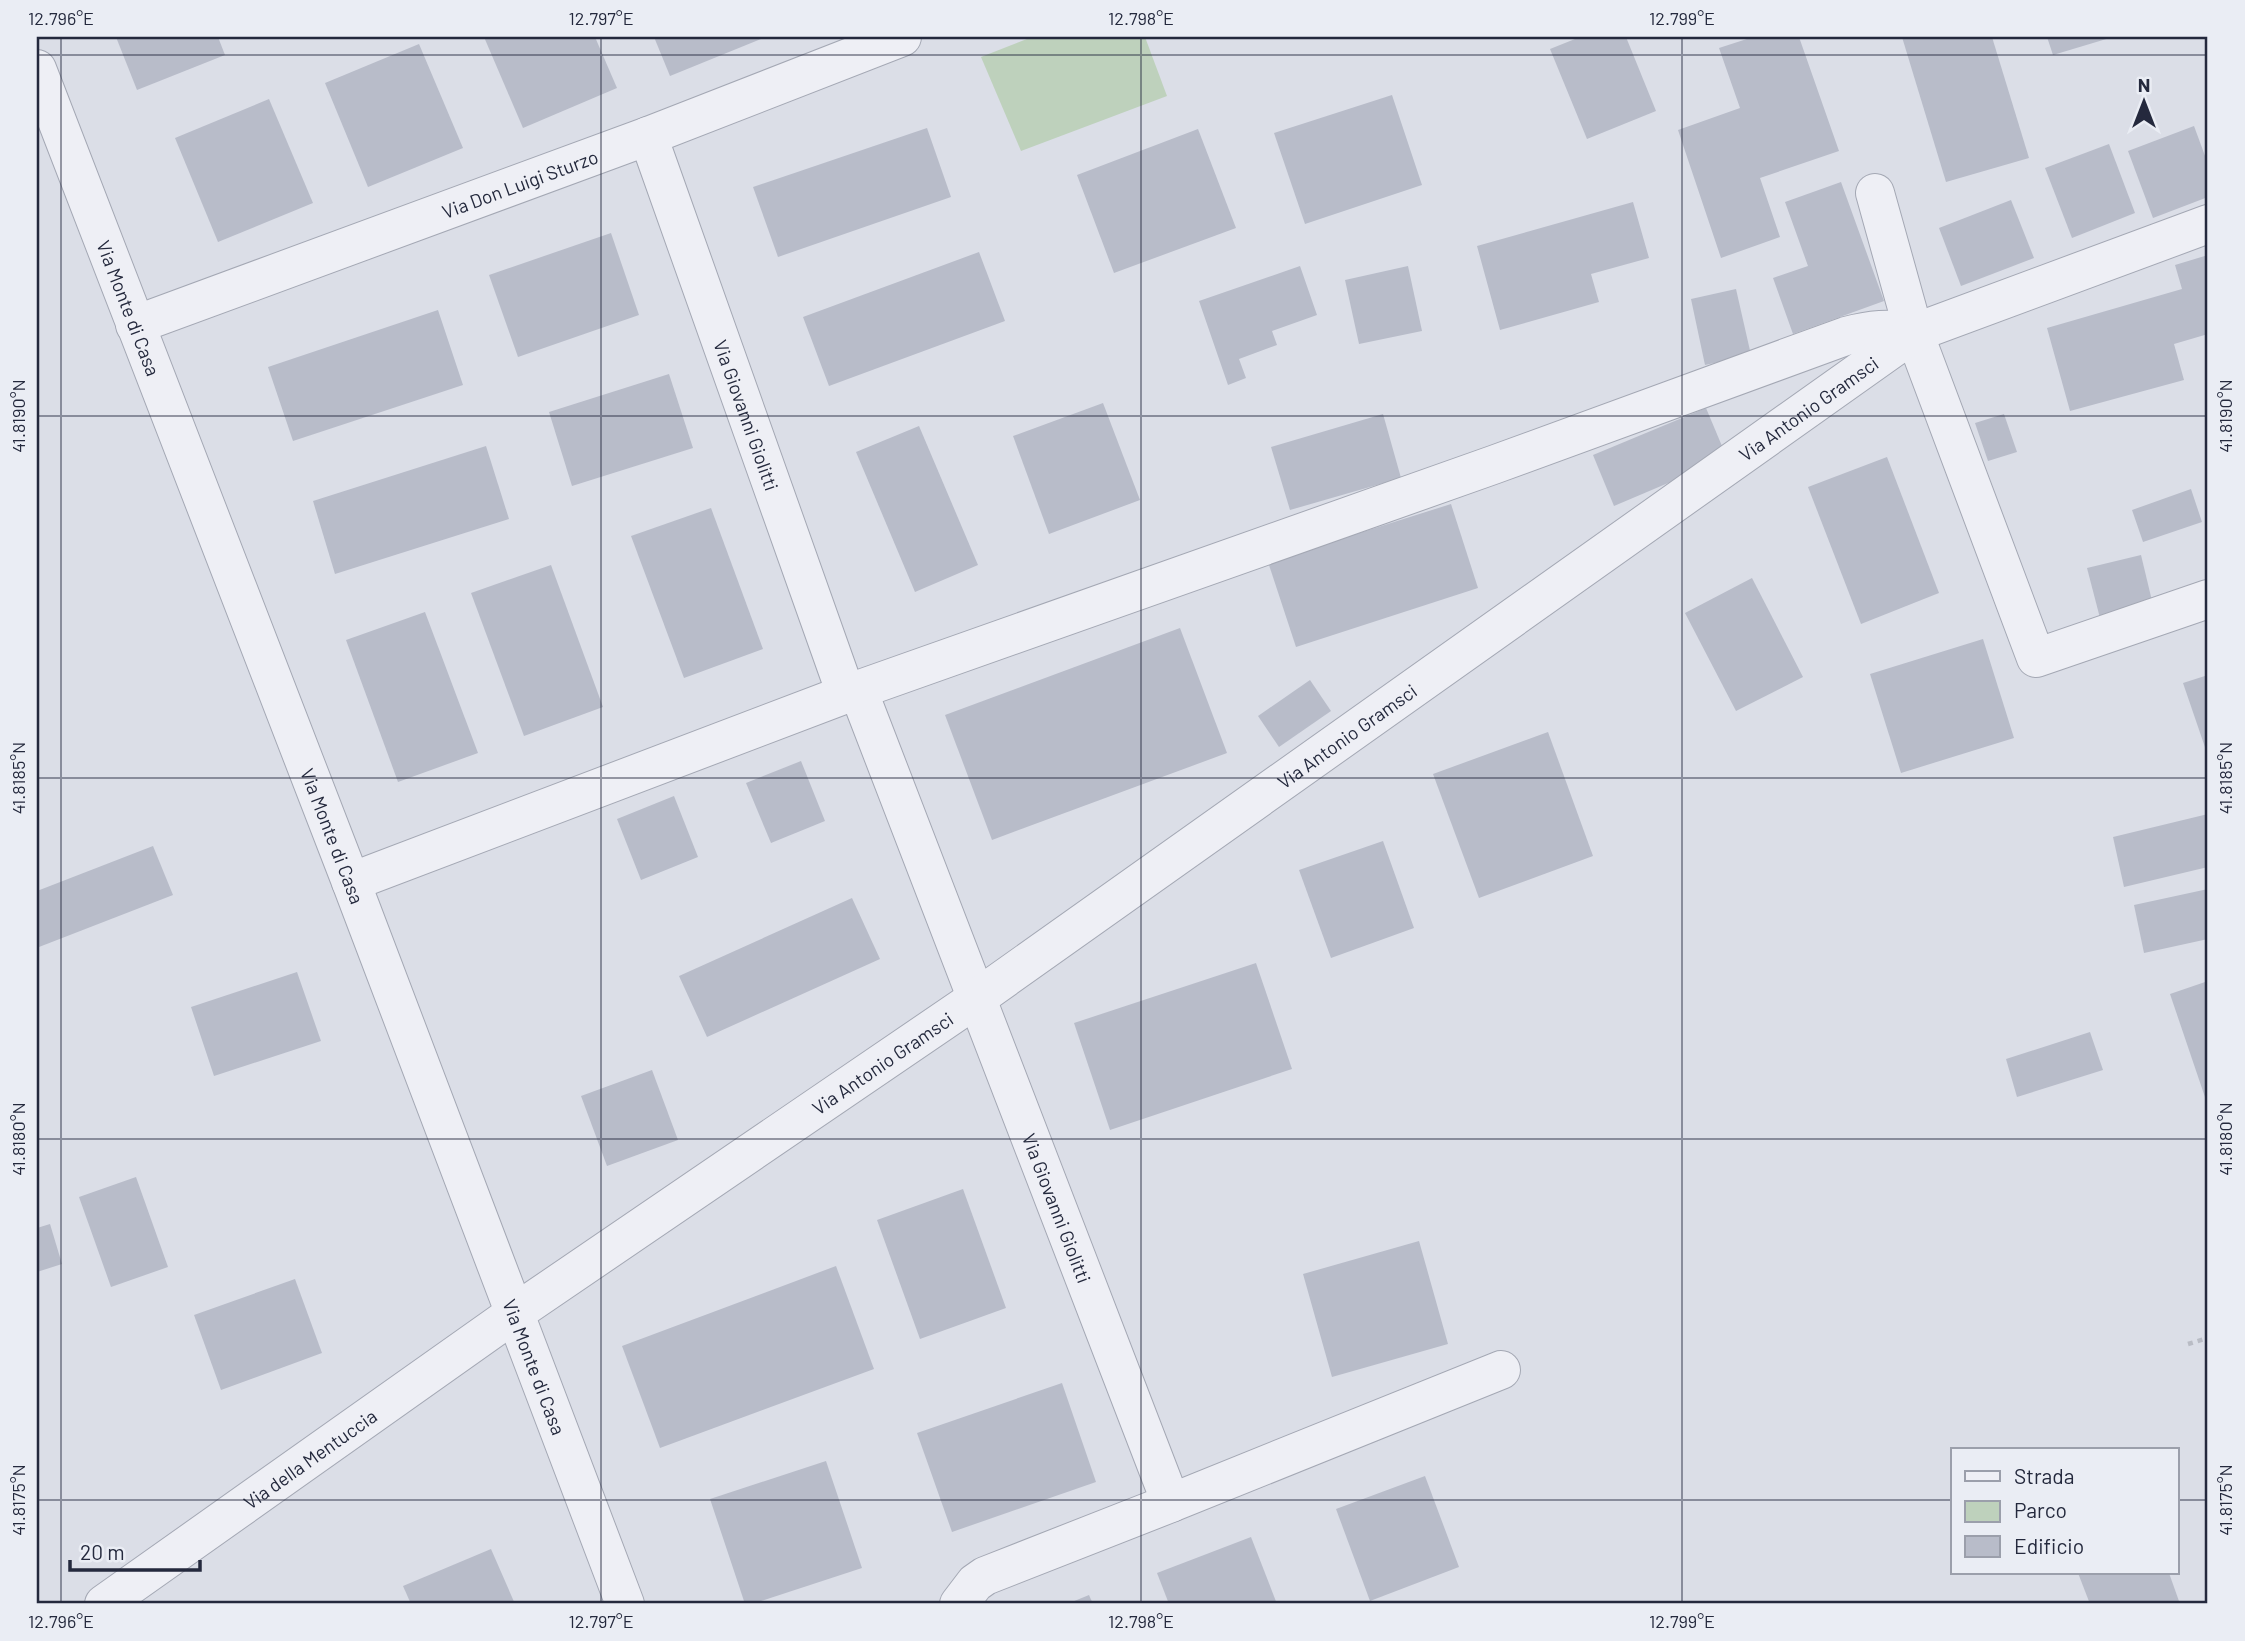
<svg xmlns="http://www.w3.org/2000/svg" width="2245" height="1641" font-family="Barlow,sans-serif">
	<style>
		.green { fill: #bed1bc }
		.building { fill: #b8bcc9 }
		.lines { fill: none; stroke-linecap: round; stroke-linejoin: round }
		.minor-casing { stroke: #a4a8b4; stroke-width: 40 }
		.path { stroke: #b9bcc5; stroke-width: 4.5; stroke-dasharray: 5 5; stroke-linecap: butt }
		.minor { stroke: #eeeff5; stroke-width: 38 }
		.ticks { fill: none; stroke: #24293d; stroke-width: 2; stroke-opacity: 0.45 }
		.labels { text-anchor: middle; dominant-baseline: central; stroke-width: 6; stroke-linejoin: round; paint-order: stroke }
		.street-label { font-size: 19px; fill: #24293d; stroke: #eaedf4 }
		.neatline { fill: none; stroke: #24293d; stroke-width: 2.5 }
		.ticks-label { font-size: 18px; text-anchor: middle; fill: #24293d }
	</style>
	<rect width="100%" height="100%" fill="#dbdee7"/>
	<path class="green" d="M1032,37H1145L1167,96L1021,151L981,57Z"/>
	<g class="building">
		<path d="M116,37H218L225,55L137,90Z"/>
		<path d="M484,37H595L617,88L523,128Z"/>
		<path d="M654,37H766L670,76Z"/>
		<path d="M1580,37H1626L1656,111L1587,139L1550,49Z"/>
		<path d="M1753,37H1799L1839,151L1760,178L1780,237L1721,258L1678,130L1740,108L1719,48Z"/>
		<path d="M1902,37H1992L2029,158L1946,182Z"/>
		<path d="M2047,37H2113L2053,55Z"/>
		<path d="M419,44L463,148L368,187L325,83Z"/>
		<path d="M1392,95L1422,185L1305,224L1274,133Z"/>
		<path d="M269,99L313,203L218,242L175,138Z"/>
		<path d="M2194,126L2208,164V197L2153,218L2128,151Z"/>
		<path d="M927,128L951,197L778,257L753,187Z"/>
		<path d="M1198,129L1236,228L1114,273L1077,175Z"/>
		<path d="M2109,144L2135,213L2072,238L2045,168Z"/>
		<path d="M1841,182L1884,301L1793,334L1773,278L1808,266L1785,202Z"/>
		<path d="M2011,200L2034,258L1961,286L1939,228Z"/>
		<path d="M1633,202L1649,258L1591,274L1599,302L1500,330L1477,246Z"/>
		<path d="M611,233L639,315L518,357L489,275Z"/>
		<path d="M979,252L1005,321L829,386L803,317Z"/>
		<path d="M2208,255V334L2174,344L2184,380L2070,411L2047,328L2182,289L2175,265Z"/>
		<path d="M1300,266L1317,315L1272,331L1277,345L1239,359L1246,378L1228,385L1199,301Z"/>
		<path d="M1408,266L1422,331L1359,344L1345,280Z"/>
		<path d="M1736,289L1751,355L1705,365L1691,299Z"/>
		<path d="M438,310L463,385L293,441L268,367Z"/>
		<path d="M669,374L693,448L572,486L549,412Z"/>
		<path d="M1103,403L1140,500L1049,534L1013,436Z"/>
		<path d="M1706,408L1727,458L1614,506L1593,455Z"/>
		<path d="M1383,414L1401,478L1290,510L1271,447Z"/>
		<path d="M2004,414L2017,452L1988,461L1975,423Z"/>
		<path d="M919,426L978,565L915,592L856,452Z"/>
		<path d="M486,446L509,519L335,574L313,501Z"/>
		<path d="M1887,457L1939,593L1861,624L1808,487Z"/>
		<path d="M2191,489L2202,522L2143,542L2132,510Z"/>
		<path d="M1451,504L1478,588L1296,647L1268,562Z"/>
		<path d="M711,508L763,649L684,678L631,536Z"/>
		<path d="M2141,555L2153,605L2100,618L2087,568Z"/>
		<path d="M551,565L603,707L524,736L471,593Z"/>
		<path d="M1752,578L1803,677L1736,711L1685,613Z"/>
		<path d="M425,612L478,753L398,782L346,640Z"/>
		<path d="M1180,628L1227,753L992,840L945,715Z"/>
		<path d="M1983,639L2014,738L1901,773L1870,674Z"/>
		<path d="M2208,675V756L2183,683Z"/>
		<path d="M1310,680L1331,711L1279,747L1258,716Z"/>
		<path d="M1548,732L1593,856L1479,898L1433,774Z"/>
		<path d="M801,761L825,821L771,843L746,783Z"/>
		<path d="M674,796L698,857L641,880L617,819Z"/>
		<path d="M2208,814V867L2124,887L2113,837Z"/>
		<path d="M1383,841L1414,928L1331,958L1299,870Z"/>
		<path d="M153,846L173,895L39,947L37,891Z"/>
		<path d="M2208,889V939L2144,953L2134,905Z"/>
		<path d="M852,898L880,959L707,1037L679,976Z"/>
		<path d="M1256,963L1292,1069L1110,1130L1074,1023Z"/>
		<path d="M297,972L321,1041L214,1076L191,1007Z"/>
		<path d="M2208,981V1106L2170,994Z"/>
		<path d="M2090,1032L2103,1070L2017,1097L2006,1059Z"/>
		<path d="M652,1070L678,1140L607,1166L581,1096Z"/>
		<path d="M136,1177L168,1267L111,1287L79,1197Z"/>
		<path d="M963,1189L1006,1308L920,1339L877,1220Z"/>
		<path d="M50,1224L62,1264L37,1272V1228Z"/>
		<path d="M1419,1241L1448,1344L1332,1377L1303,1274Z"/>
		<path d="M836,1266L874,1369L660,1448L622,1346Z"/>
		<path d="M295,1279L322,1353L221,1390L194,1315Z"/>
		<path d="M1062,1383L1096,1482L952,1532L917,1433Z"/>
		<path d="M826,1461L862,1568L752,1604H745L710,1499Z"/>
		<path d="M1425,1476L1459,1567L1370,1601L1336,1509Z"/>
		<path d="M1251,1537L1277,1604H1169L1157,1573Z"/>
		<path d="M491,1549L515,1604H411L403,1586Z"/>
		<path d="M2078,1573H2169L2180,1604H2090Z"/>
		<path d="M1089,1595L1093,1604H1067Z"/>
	</g>
	<g class="lines">
		<g class="minor-casing">
			<g id="minor">
				<path id="s1" d="M37,69L351,882L625,1604"/>
				<path id="s2" d="M648,136L846,694"/>
				<path d="M1875,193L1914,333L2036,658L2208,599"/>
				<path id="s3" d="M135,325L648,136L902,37"/>
				<path id="s4" d="M858,690L1171,1503L985,1576L975,1583L959,1604"/>
				<path d="M351,882L846,694L1493,465L1846,336C1869,330 1891,327 1914,333"/>
				<path d="M1171,1503L1501,1370"/>
				<path id="s5" d="M104,1604L515,1313L977,998L1914,333L2208,224"/>
			</g>
		</g>
		<path class="path" d="M2188,1344L2208,1338"/>
		<use href="#minor" class="minor"/>
	</g>
	<path class="ticks" d="M61,37V1604M601,37V1604M1141,37V1604M1682,37V1604M37,55H2208M37,416H2208M37,778H2208M37,1139H2208M37,1500H1953M2177,1500H2208"/>
	<g class="labels">
		<g class="street-label">
			<text stroke="none"><textPath href="#s3" startOffset="410">Via Don Luigi Sturzo</textPath></text>
			<text stroke="none"><textPath href="#s1" startOffset="256">Via Monte di Casa</textPath></text>
			<text stroke="none"><textPath href="#s5" startOffset="2082">Via Antonio Gramsci</textPath></text>
			<text stroke="none"><textPath href="#s2" startOffset="296">Via Giovanni Giolitti</textPath></text>
			<text stroke="none"><textPath href="#s5" startOffset="1516">Via Antonio Gramsci</textPath></text>
			<text stroke="none"><textPath href="#s1" startOffset="822">Via Monte di Casa</textPath></text>
			<text stroke="none"><textPath href="#s5" startOffset="948">Via Antonio Gramsci</textPath></text>
			<text stroke="none"><textPath href="#s4" startOffset="555">Via Giovanni Giolitti</textPath></text>
			<text stroke="none"><textPath href="#s1" startOffset="1390">Via Monte di Casa</textPath></text>
			<text stroke="none"><textPath href="#s5" startOffset="252">Via della Mentuccia</textPath></text>
		</g>
	</g>
	<rect width="2245" height="1641" fill="none" stroke="#eaedf4" stroke-width="77"/>
	<rect x="1951" y="1448" width="228" height="126" fill="#eaedf4" stroke="#9b9fab" stroke-width="2"/>
	<rect x="1965" y="1471" width="35" height="10" fill="#eeeff5" stroke="#9b9fab" stroke-width="2"/>
	<text x="2014" y="1484" font-size="21" fill="#24293d">Strada</text>
	<rect x="1965" y="1501" width="35" height="21" fill="#bed1bc" stroke="#9b9fab" stroke-width="2"/>
	<text x="2014" y="1518" font-size="21" fill="#24293d">Parco</text>
	<rect x="1965" y="1536" width="35" height="21" fill="#b8bcc9" stroke="#9b9fab" stroke-width="2"/>
	<text x="2014" y="1554" font-size="21" fill="#24293d">Edificio</text>
	<g transform="translate(2144 102)" stroke="#eaedf4" stroke-width="5" paint-order="stroke">
	<path d="M0-5L12 26L0 18L-12 26Z" fill="#24293d"/>
	<text y="-10" font-size="19" font-weight="bold" text-anchor="middle" fill="#24293d">N</text>
	</g>
	<path d="M70 1560v10h130v-10" fill="none" stroke="#24293d" stroke-width="3.5"/>
	<text x="80" y="1560" font-size="21" fill="#24293d" stroke="#eaedf4" stroke-width="5" paint-order="stroke">20 m</text>
	<rect x="38" y="38" width="2168" height="1564" class="neatline"/>
	<g class="ticks-label">
		<text x="61" y="25">12.796°E</text>
		<text x="601" y="25">12.797°E</text>
		<text x="1141" y="25">12.798°E</text>
		<text x="1682" y="25">12.799°E</text>
		<text transform="translate(19 416) rotate(-90)" y="6">41.8190°N</text>
		<text transform="translate(2226 416) rotate(-90)" y="6">41.8190°N</text>
		<text transform="translate(19 778) rotate(-90)" y="6">41.8185°N</text>
		<text transform="translate(2226 778) rotate(-90)" y="6">41.8185°N</text>
		<text transform="translate(19 1139) rotate(-90)" y="6">41.8180°N</text>
		<text transform="translate(2226 1139) rotate(-90)" y="6">41.8180°N</text>
		<text transform="translate(19 1500) rotate(-90)" y="6">41.8175°N</text>
		<text transform="translate(2226 1500) rotate(-90)" y="6">41.8175°N</text>
		<text x="61" y="1628">12.796°E</text>
		<text x="601" y="1628">12.797°E</text>
		<text x="1141" y="1628">12.798°E</text>
		<text x="1682" y="1628">12.799°E</text>
	</g>
</svg>
